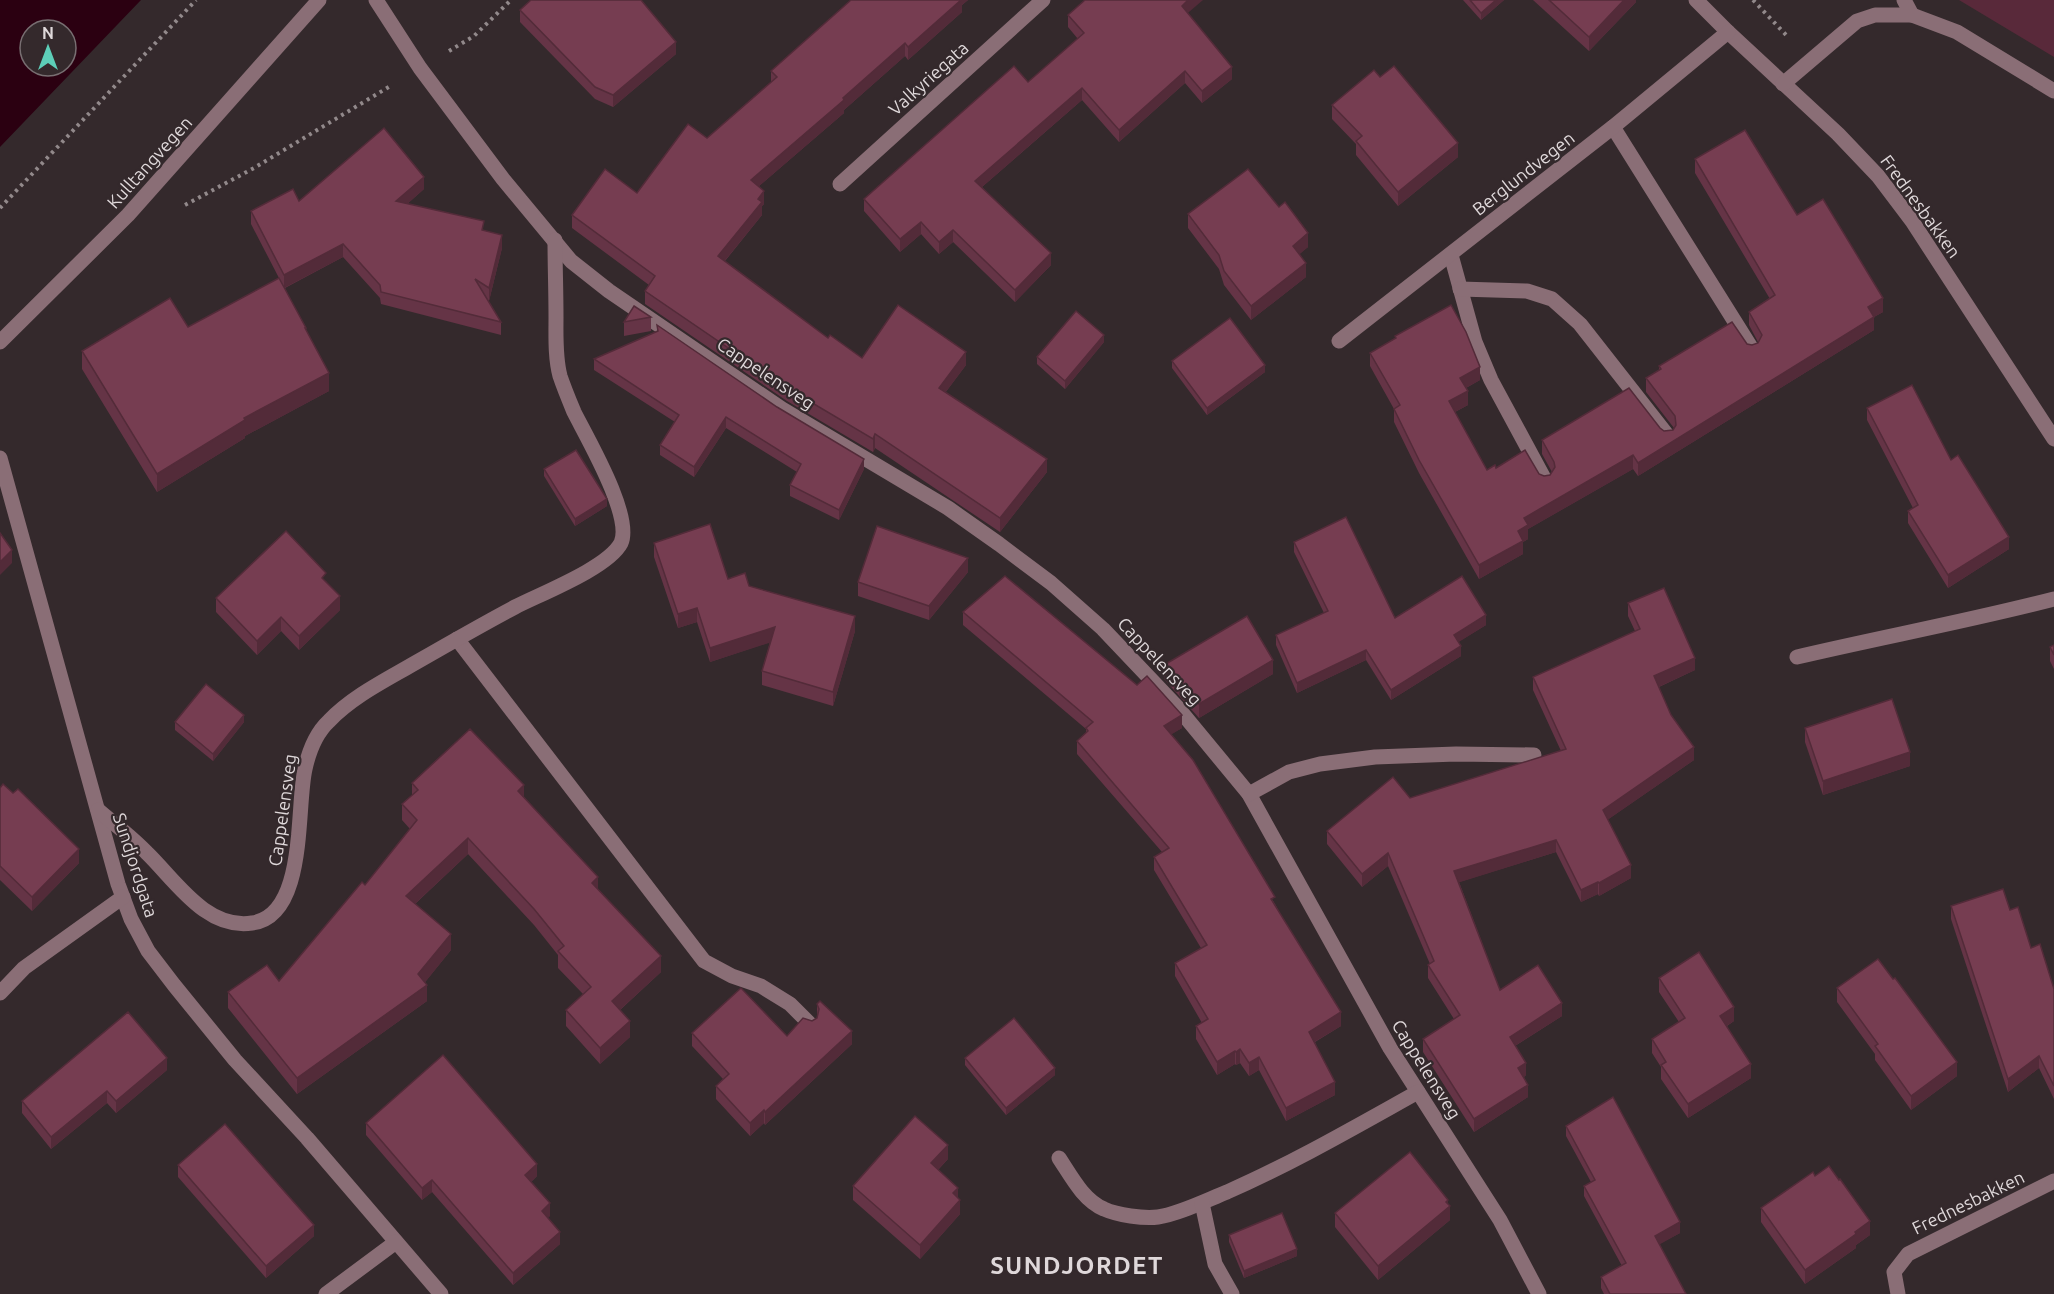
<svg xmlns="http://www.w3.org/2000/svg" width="2054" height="1294" font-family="Ubuntu,sans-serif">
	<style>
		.green { fill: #59293a }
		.water { fill: #2b0011; fill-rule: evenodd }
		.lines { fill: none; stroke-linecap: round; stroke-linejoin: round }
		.path { stroke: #92898b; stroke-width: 4; stroke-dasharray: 3 4.5; stroke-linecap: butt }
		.minor { stroke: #8a6e76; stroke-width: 15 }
		.wall { fill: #653446 }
		.shaded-wall { fill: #532b39 }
		.building { fill: #763d51; stroke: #532b39; stroke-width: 1.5 }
		.labels { text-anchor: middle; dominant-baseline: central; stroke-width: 4.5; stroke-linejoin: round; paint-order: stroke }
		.street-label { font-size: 18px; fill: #dfd8da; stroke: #34292c }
		.district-label { font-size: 24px; font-weight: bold; letter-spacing: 1.5px; fill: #dfd8da; stroke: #34292c }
	</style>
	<rect width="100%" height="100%" fill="#34292c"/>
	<path class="green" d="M1959,0H2054V57Z"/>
	<path class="water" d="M0,0H141L0,147ZM30,30H66V66H30Z"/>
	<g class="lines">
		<g class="path">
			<path d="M1753,0L1787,36"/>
			<path d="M449,51L474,36L511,0"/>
			<path d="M185,205L254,168L392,85"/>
			<path d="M0,208L196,0"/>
		</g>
		<g class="minor">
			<path d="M376,0L420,68L503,179L571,261L609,291L782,409L948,508L999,544L1051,583L1103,629L1178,708L1249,794L1390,1048L1500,1220L1539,1294"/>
			<path d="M1696,0L1728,32L1838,134L1878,176L1912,221L2054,439"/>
			<path d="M1904,0L1912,15"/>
			<path d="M1783,84L1857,21L1875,15H1912L1957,32L2054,91"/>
			<path d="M1613,127L1752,349"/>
			<path d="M840,184L1043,0"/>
			<path d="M1451,255L1475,342L1491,380L1545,480"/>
			<path d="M1460,289L1527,291L1552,299L1580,324L1667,435"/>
			<path d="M1339,341L1613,127L1728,32"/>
			<path d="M0,342L128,215L319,0"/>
			<path d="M0,458L118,884L131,919L148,951L174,985L235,1060L307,1138L441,1294"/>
			<path d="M457,639L704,961L732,976L761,986L790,1004L810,1024"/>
			<path d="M1797,657C1882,637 1969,621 2054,599"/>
			<path d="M1249,794L1289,772L1320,764L1375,757L1456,754L1534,755"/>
			<path d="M98,810C114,824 132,837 147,853C175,880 206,930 252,923C307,916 296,808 305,769C309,751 316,733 329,721C353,696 386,680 415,663C448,644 481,625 515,607C540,594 608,568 621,543C633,516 587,438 574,412C569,400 564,388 560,376C555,357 556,336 556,317C556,291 555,266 555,240"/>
			<path d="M0,993L24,968L123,897"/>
			<path d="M1059,1158C1071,1176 1083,1200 1104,1209C1117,1215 1144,1219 1158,1217C1179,1214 1207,1200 1227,1192C1293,1163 1355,1127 1418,1092"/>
			<path d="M1202,1203L1215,1264L1232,1294"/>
			<path d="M326,1294L396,1242"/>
			<path d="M1898,1294L1894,1272L1908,1254L2054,1181"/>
		</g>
	</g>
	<g class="wall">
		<path d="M851,0H968L962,5V12L908,60L905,56L844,110V113L759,186L764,204L762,206V215L725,261L828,338L862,358L966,365L945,393L1047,472L1000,532L875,448L873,452L787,401L645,304V291L649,285L572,228V215L637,193L707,138L771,82V71Z"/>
		<path d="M1463,0H1504L1481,20Z"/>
		<path d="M1533,0H1636V2L1589,51Z"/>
		<path d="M520,10L676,54L613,107L595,99L520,22Z"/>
		<path d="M1187,13L1232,79L1202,103L1185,83L1119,142L1082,100L982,187L1051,265L1015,302L953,242L939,254L921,234L900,252L864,211V199L1028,82L1078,39L1068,27V15Z"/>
		<path d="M1332,105L1458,157L1398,206L1356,155V144L1332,119Z"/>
		<path d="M1695,159L1797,215L1883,312L1874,317V330L1638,476L1633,469L1528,529V539L1523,542V554L1479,579L1419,473L1394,422V409L1370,366V353L1395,339V336L1480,380L1466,388L1468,405L1455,412L1487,470L1496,468L1539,474L1544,476L1550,475L1552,472L1542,454V440L1660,428L1664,431L1673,430L1674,428L1646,392V378L1659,371V366L1747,344L1752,345L1758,343V342L1749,325V312L1770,299L1695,173Z"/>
		<path d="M424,189L407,204L484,230L502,248L489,301L488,300L501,322V335L381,304L380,298L343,257L285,288L306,331L329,391L245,436V438L157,492L82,369V351L188,327L279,278L251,224V211L299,201Z"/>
		<path d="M1188,214L1308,247L1299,254L1306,277L1251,320L1224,285L1219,269L1188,228Z"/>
		<path d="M651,317V331L624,336V322Z"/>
		<path d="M657,325L864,469L839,520L790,496V485L797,472L726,428L694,477L660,455V445L675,422L594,370V359L657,331Z"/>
		<path d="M1104,342L1065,389L1037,364V357Z"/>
		<path d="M1172,361L1265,372L1207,415L1172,368Z"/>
		<path d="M1867,408L1951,460L2009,549L1948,588L1908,523V511L1913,508L1867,420Z"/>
		<path d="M544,469L607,506L575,526L544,476Z"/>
		<path d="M1294,542L1395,618L1486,625L1458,642L1461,656L1391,700L1366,660L1297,693L1276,645V635L1324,613L1294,552Z"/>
		<path d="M654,543L728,579L855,631L833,706L762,685V671L770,642L710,662L697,622L678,628L654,557Z"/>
		<path d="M968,572L929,620L858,596V582Z"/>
		<path d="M326,581L340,610L299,650L281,631L257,655L216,612V598Z"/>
		<path d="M1628,603L1695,670L1659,687L1671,715L1694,760L1607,820L1631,878L1599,896L1598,894L1581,902L1556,852L1459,882L1500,990L1562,1016L1515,1046L1526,1075L1524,1077L1528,1097L1474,1132L1423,1052V1039L1454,1019L1428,978V965L1430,964L1388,866L1362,887L1327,844V831L1410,798L1561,751L1533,690V677L1635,631L1628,616Z"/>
		<path d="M963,612L1182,728L1171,734L1275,904L1341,1026L1315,1042L1335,1095L1286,1121L1259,1070L1249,1076L1240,1063L1236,1065L1235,1064L1217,1075L1196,1039V1026L1202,1023L1175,976V963L1201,948L1154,870V857L1162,852L1077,754V741L1086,733V729L963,625Z"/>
		<path d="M2054,645V669L2050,661V647Z"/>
		<path d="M1164,665L1273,674L1199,718L1164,679Z"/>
		<path d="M175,722H244L213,761L175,730Z"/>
		<path d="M1805,728L1910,766L1823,795L1805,742Z"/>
		<path d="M412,783L524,797L598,890L661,972L620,1010L630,1037L600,1064L566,1026V1010L583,994L558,968V955L534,925L468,854L415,904L451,950L425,982L427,1001L297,1094L228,1008V992L279,981L365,885L410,829L402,820V804L412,795Z"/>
		<path d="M0,788L79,863L32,911L0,880Z"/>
		<path d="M1951,906L2010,910L2054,989V1099L2039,1068L2008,1092L1951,919Z"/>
		<path d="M1659,978L1734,1021L1727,1026L1751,1078L1688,1118L1661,1079V1067L1652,1053V1039L1679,1022L1659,992Z"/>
		<path d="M1837,988L1957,1076L1911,1110L1875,1060V1054L1837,1002Z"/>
		<path d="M817,1004L852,1044L765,1125L764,1123L750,1136L716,1099V1086L723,1079L692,1046V1033L787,1036L817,1018Z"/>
		<path d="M965,1058L1055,1075L1006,1115L965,1065Z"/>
		<path d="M167,1070L116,1113L107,1103L51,1149L22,1113V1101Z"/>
		<path d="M366,1123L537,1176L531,1182L550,1216L548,1217L560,1244L513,1285L432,1192L422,1200L366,1135Z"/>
		<path d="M1566,1126L1680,1233L1659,1244L1686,1294H1604L1601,1288V1277L1622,1266L1584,1196V1186L1591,1182L1566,1136Z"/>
		<path d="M948,1159L938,1170L958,1198L960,1214L920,1259L853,1200V1186Z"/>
		<path d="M178,1165L314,1236L266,1278L178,1177Z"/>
		<path d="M1815,1176L1839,1180L1870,1235L1856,1245V1248L1805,1284L1761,1222V1208Z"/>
		<path d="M1448,1205L1450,1220L1378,1280L1335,1227V1213Z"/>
		<path d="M1229,1235L1297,1256L1244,1278L1229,1242Z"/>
	</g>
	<g class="shaded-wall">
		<path d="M959,0H968L962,5V12L908,60V47Z"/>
		<path d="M1188,0H1203L1182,18V6Z"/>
		<path d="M1496,0H1504L1481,20V13Z"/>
		<path d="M1624,0H1636V2L1589,51V37Z"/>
		<path d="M676,42V54L613,107V95Z"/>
		<path d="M905,43V56L844,110V113L751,193V180Z"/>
		<path d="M1232,67V79L1202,103V91Z"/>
		<path d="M1185,71V83L1119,142V130Z"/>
		<path d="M1082,88V100L975,193V181Z"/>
		<path d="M1458,143V157L1398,206V192Z"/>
		<path d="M424,177V189L396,214V201Z"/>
		<path d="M764,191V204L762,206V215L718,269V256L758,199Z"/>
		<path d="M921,222V234L900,252V239Z"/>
		<path d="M953,230V242L939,254V242Z"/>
		<path d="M1308,233V247L1293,260V246Z"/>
		<path d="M502,235V248L489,301V288Z"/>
		<path d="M343,244V257L284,288V275Z"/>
		<path d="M1051,253V265L1015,302V290Z"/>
		<path d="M1306,263V277L1251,320V306Z"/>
		<path d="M1883,298V312L1874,317V330L1638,476V463L1868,307Z"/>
		<path d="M1104,335V342L1065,389V381Z"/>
		<path d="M966,352V365L939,401V388Z"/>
		<path d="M1265,365V372L1207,415V408Z"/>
		<path d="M1480,367V380L1460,391V378Z"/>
		<path d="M329,373V391L245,436V438L157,492V474L244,418Z"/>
		<path d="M1468,391V405L1449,415V401Z"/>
		<path d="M726,417V428L694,477V467Z"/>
		<path d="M875,434V448L873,452V439Z"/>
		<path d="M1633,455V469L1528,529V539L1523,542V554L1479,579V565L1518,531L1524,518Z"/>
		<path d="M864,459V469L839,520V510Z"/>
		<path d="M1047,459V472L1000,532V518Z"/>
		<path d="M607,499V506L575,526V519Z"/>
		<path d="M2009,537V549L1948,588V575Z"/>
		<path d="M12,550V563L0,575V562Z"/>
		<path d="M968,558V572L929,620V606Z"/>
		<path d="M340,596V610L299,650V636Z"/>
		<path d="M697,608V622L678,628V614Z"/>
		<path d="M1486,615V625L1454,645V635Z"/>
		<path d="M855,616V631L833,706V692Z"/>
		<path d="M281,617V631L257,655V641Z"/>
		<path d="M775,627V641L710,662V648Z"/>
		<path d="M1461,646V656L1391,700V690Z"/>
		<path d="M1366,650V660L1297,693V683Z"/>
		<path d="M1695,658V670L1654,689V676Z"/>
		<path d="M1273,660V674L1199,718V704Z"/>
		<path d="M244,715V722L213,761V754Z"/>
		<path d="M1182,715V728L1164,739V726Z"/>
		<path d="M1694,747V760L1603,823V810Z"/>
		<path d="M1910,752V766L1823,795V781Z"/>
		<path d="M524,785V801L518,791Z"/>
		<path d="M468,838V854L406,912V896Z"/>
		<path d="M1556,840V852L1454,884V871Z"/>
		<path d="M79,849V863L32,911V897Z"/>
		<path d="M1388,853V866L1362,887V874Z"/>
		<path d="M1631,865V878L1599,896V883Z"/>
		<path d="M598,877V893L592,883Z"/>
		<path d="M1598,882V894L1581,902V890Z"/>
		<path d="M451,934V950L418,991V974Z"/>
		<path d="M661,956V972L612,1017V1001Z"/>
		<path d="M427,985V1001L297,1094V1078Z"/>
		<path d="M1562,1003V1016L1510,1049V1037Z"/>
		<path d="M1734,1007V1021L1720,1030V1016Z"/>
		<path d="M1341,1012V1026L1309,1045V1032Z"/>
		<path d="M630,1021V1037L600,1064V1048Z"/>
		<path d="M852,1031V1044L765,1125V1112Z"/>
		<path d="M1240,1049V1063L1236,1065V1052Z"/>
		<path d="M1235,1051V1064L1217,1075V1062Z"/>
		<path d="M2039,1056V1068L2008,1092V1079Z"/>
		<path d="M1259,1057V1070L1249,1076V1063Z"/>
		<path d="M167,1058V1070L116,1113V1101Z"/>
		<path d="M1957,1062V1076L1911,1110V1096Z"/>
		<path d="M1526,1063V1075L1518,1081V1068Z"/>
		<path d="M1751,1064V1078L1688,1118V1104Z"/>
		<path d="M1055,1068V1075L1006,1115V1108Z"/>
		<path d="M1335,1082V1095L1286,1121V1108Z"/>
		<path d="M1528,1085V1097L1474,1132V1119Z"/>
		<path d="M107,1091V1103L51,1149V1137Z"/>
		<path d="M764,1110V1123L750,1136V1123Z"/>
		<path d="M948,1145V1159L931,1177V1163Z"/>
		<path d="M537,1164V1176L525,1187V1175Z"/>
		<path d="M432,1180V1192L422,1200V1188Z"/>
		<path d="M958,1188V1202L953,1193Z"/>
		<path d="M960,1200V1214L920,1259V1245Z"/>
		<path d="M1448,1200V1207L1450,1206V1220L1378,1280V1266Z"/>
		<path d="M550,1203V1216L542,1223V1211Z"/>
		<path d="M1870,1221V1235L1856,1245V1248L1805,1284V1270Z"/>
		<path d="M1680,1222V1233L1655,1247V1236Z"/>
		<path d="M314,1225V1236L266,1278V1266Z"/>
		<path d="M560,1232V1244L513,1285V1273Z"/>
		<path d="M1297,1249V1256L1244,1278V1271Z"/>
	</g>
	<g class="building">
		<path d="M531,0H641L676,42L613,95L595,87L520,10Z"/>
		<path d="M851,0H961L908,47L905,43L843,98L844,100L751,180L764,191L758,199L762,202L718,256L828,338L830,335L862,358L898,305L966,352L939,388L1047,459L1000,518L875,434L873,439L787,388L645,291L655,276L572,215L605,169L637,193L688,124L707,138L777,77L771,71Z"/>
		<path d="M1085,0H1188L1182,6L1232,67L1202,91L1185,71L1119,130L1082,88L975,181L1051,253L1015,290L953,230L939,242L921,222L900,239L864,199L1014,66L1028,82L1084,33L1068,15Z"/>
		<path d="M1470,0H1496L1481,13Z"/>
		<path d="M1549,0H1624L1589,37Z"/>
		<path d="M1394,66L1458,143L1398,192L1356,141L1362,136L1332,105L1374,70L1380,77Z"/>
		<path d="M384,128L424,177L396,201L484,221L482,230L502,235L489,288L475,279L501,322L381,292L380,285L343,244L284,275L251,211L293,189L299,201Z"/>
		<path d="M1745,130L1797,215L1823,199L1883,298L1868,307L1874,317L1638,463L1633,455L1524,518L1528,525L1518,531L1523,541L1479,565L1419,460L1394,409L1400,405L1370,353L1396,338L1395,336L1451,305L1466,332L1480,367L1460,378L1468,391L1449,401L1487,470L1495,465L1496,468L1525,450L1539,474L1544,476L1550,475L1555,467L1554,462L1542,440L1629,388L1660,428L1664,431L1673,430L1676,425L1675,416L1646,378L1661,369L1659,366L1732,322L1747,344L1752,345L1758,343L1762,335L1749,312L1775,295L1695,159Z"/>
		<path d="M1248,169L1279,207L1285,202L1308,233L1293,246L1306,263L1251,306L1224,271L1219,255L1188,214Z"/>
		<path d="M279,278L306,328H305L329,373L244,418L245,420L157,474L82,351L170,298L188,327Z"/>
		<path d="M634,306L651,317L624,322Z"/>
		<path d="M1076,311L1104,335L1065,381L1037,357Z"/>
		<path d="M1230,318L1265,365L1207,408L1172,361Z"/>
		<path d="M657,325L777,407L864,459L839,510L790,485L801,464L726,417L694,467L660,445L679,415L594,359L658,331Z"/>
		<path d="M1912,385L1951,460L1958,455L2009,537L1948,575L1908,511L1918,505L1867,408Z"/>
		<path d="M576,450L607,499L575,519L544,469Z"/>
		<path d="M1346,517L1395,618L1462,576L1486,615L1454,635L1461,646L1391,690L1366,650L1297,683L1276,635L1328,611L1294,542Z"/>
		<path d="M710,524L728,579L745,573L749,586L855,616L833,692L762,671L775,627L710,648L697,608L678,614L654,543Z"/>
		<path d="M877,526L968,558L929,606L858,582Z"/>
		<path d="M286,531L326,573L322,578L340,596L299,636L281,617L257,641L216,598Z"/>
		<path d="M0,533L12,550L0,562Z"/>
		<path d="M1005,576L1137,685L1147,676L1182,715L1164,726L1193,760L1275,897L1271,899L1341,1012L1309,1032L1335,1082L1286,1108L1259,1057L1249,1063L1240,1049L1236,1052L1235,1051L1217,1062L1196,1026L1208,1019L1175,963L1207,945L1154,857L1169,848L1077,741L1088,731L1086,728L1093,722L963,612Z"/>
		<path d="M1664,588L1695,658L1654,676L1671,715L1694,747L1603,810L1631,865L1599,883L1598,882L1581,890L1556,840L1454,871L1500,990L1538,965L1562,1003L1510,1037L1526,1063L1518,1068L1528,1085L1474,1119L1423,1039L1460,1015L1428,965L1434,961L1388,853L1362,874L1327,831L1393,777L1410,798L1566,749L1533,677L1640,629L1628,603Z"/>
		<path d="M1247,616L1273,660L1199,704L1164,665Z"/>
		<path d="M2054,645V655L2050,647Z"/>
		<path d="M206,684L244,715L213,754L175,722Z"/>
		<path d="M1892,699L1910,752L1823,781L1805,728Z"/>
		<path d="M470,729L524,785L518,791L598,877L592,883L661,956L612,1001L630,1021L600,1048L566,1010L591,987L558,951L564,946L534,909L468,838L406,896L451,934L418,974L427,985L297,1078L228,992L267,965L279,981L362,882L365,885L417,820L402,804L418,790L412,783Z"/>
		<path d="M3,784L13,793L18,789L79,849L32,897L0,866V788Z"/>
		<path d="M2003,889L2010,910L2018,907L2031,948L2040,944L2054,989V1086L2039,1056L2008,1079L1951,906Z"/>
		<path d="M1699,952L1734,1007L1720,1016L1751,1064L1688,1104L1661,1065L1666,1062L1652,1039L1685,1018L1659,978Z"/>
		<path d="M1878,959L1893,979L1895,978L1957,1062L1911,1096L1875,1046L1878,1044L1837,988Z"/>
		<path d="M741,988L787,1036L803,1018L812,1021L817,1018L819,1009L817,1004L820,1001L852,1031L765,1112L764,1110L750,1123L716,1086L729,1074L692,1033Z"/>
		<path d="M128,1012L167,1058L116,1101L107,1091L51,1137L22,1101Z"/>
		<path d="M1014,1018L1055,1068L1006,1108L965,1058Z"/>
		<path d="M443,1055L537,1164L525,1175L550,1203L542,1211L560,1232L513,1273L432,1180L422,1188L366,1123Z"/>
		<path d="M1613,1097L1680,1222L1655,1236L1686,1294H1610L1601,1277L1626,1263L1584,1186L1595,1180L1566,1126Z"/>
		<path d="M915,1116L948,1145L931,1163L958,1188L953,1193L960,1200L920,1245L853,1186Z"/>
		<path d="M225,1124L314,1225L266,1266L178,1165Z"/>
		<path d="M1410,1152L1448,1200L1446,1202L1450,1206L1378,1266L1335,1213Z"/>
		<path d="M1829,1166L1839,1180L1840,1179L1870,1221L1855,1232L1856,1234L1805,1270L1761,1208L1813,1172L1815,1176Z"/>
		<path d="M1282,1213L1297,1249L1244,1271L1229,1235Z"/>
	</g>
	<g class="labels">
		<g class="street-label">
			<text transform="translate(928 78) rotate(-42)">Valkyriegata</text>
			<text transform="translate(149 162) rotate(-48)">Kulltangvegen</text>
			<text transform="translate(1523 173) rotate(-38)">Berglundvegen</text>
			<text transform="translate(1921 206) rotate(54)">Frednesbakken</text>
			<text transform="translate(766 373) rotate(34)">Cappelensveg</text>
			<text transform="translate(1160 661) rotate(47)">Cappelensveg</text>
			<text transform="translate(282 810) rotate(-82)">Cappelensveg</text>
			<text transform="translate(136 865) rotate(72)">Sundjordgata</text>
			<text transform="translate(1427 1069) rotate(58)">Cappelensveg</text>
			<text transform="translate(1968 1202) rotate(-26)">Frednesbakken</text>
		</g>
		<g class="district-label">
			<text x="1077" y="1265">SUNDJORDET</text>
		</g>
	</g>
	<g transform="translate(48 48)"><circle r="28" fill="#34292c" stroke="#786f72" stroke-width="1.5"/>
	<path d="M0-4.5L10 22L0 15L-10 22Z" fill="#5dceb8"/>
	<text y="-9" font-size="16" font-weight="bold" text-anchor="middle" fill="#dfd8da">N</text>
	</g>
</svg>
